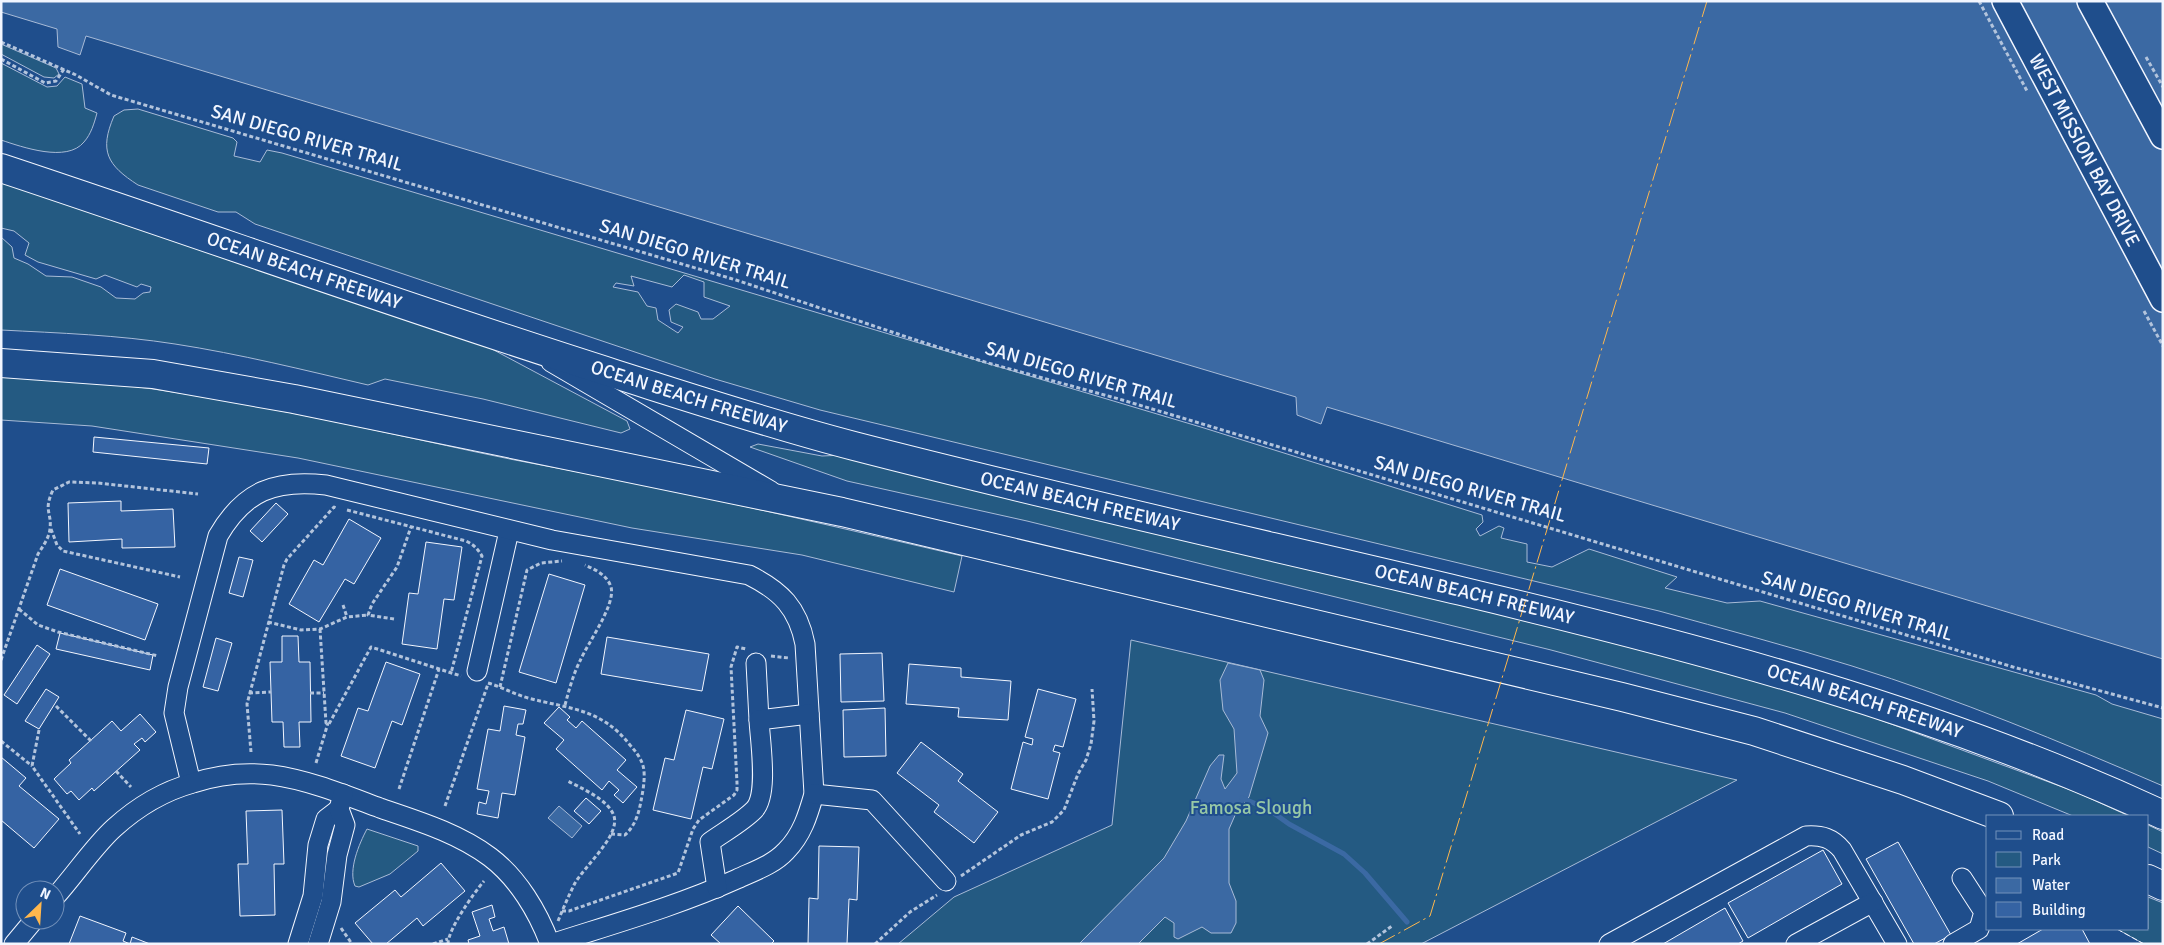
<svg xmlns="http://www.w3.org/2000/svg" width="2164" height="945" font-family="Signika,sans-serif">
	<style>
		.green { fill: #245a82; stroke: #a8bbd7; fill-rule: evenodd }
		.water { fill: #3b69a3; stroke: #a8bbd7 }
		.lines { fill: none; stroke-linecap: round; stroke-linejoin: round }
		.stream { stroke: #3b69a3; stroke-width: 5 }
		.building { fill: #3563a3; stroke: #f2f6ff }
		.minor-casing { stroke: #f2f6ff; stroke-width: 21 }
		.major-casing { stroke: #f2f6ff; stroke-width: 28 }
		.highway-casing { stroke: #f2f6ff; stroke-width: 30 }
		.path { stroke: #b3c4dc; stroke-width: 3; stroke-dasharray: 4 2.5; stroke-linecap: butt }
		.minor { stroke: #1f4e8c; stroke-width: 19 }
		.major { stroke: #1f4e8c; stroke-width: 25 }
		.highway { stroke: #1f4e8c; stroke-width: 28 }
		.fence { stroke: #f2f6ff; stroke-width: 1; stroke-dasharray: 6 2.5; stroke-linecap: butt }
		.power { stroke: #ffb74d; stroke-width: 1; stroke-dasharray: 18 4 2.5 4; stroke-linecap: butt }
		.labels { text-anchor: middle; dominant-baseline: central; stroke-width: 4; stroke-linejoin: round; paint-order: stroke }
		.street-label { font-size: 19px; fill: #f2f6ff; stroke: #1f4e8c }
		.park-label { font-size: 19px; fill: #97c8a6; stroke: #1f4e8c }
	</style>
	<rect width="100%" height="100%" fill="#1f4e8c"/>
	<g class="green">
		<path d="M1,44L56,68L59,74L54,78L44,77L1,54Z"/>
		<path d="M1,63L47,87L57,86L65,77L82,84L85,108L97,113C94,124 91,134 84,142C67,163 22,147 1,140Z"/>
		<path d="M138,109L233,138L237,142L234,156L260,162L267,150L282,153L1204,428L1482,515L1483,522L1476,529L1480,536L1499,526L1504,528L1501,538L1527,544V562L1552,567L1589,549L1677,577L1665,588L1727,603L1760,601L2096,695L2112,704L2163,719V786C2061,742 1958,699 1852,666C1788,646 1724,629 1659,611L820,410L715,379L255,224L236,212H218L138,185C107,165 99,151 114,116L124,110ZM684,275L704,282V297L730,306L713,319H701L698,312L676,304L669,310L671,322L683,327L678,333L658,320L656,308L647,306L638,292L613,287L616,283L634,286L631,276L672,287Z"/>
		<path d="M1,181L490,348L627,421L630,429L621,433L483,399L385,379L368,385C304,370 240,354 175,344C118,335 59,333 1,330V237L12,247L14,258L28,264L46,276L72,277L101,287L116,298L135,299L143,293L150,292L151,287L141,284L137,287L105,275L96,279L38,262L25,255L29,243L14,231L1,228Z"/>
		<path d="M1,374C163,382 319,418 476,452C526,463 576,471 626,481C738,504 850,530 962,556L954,592L802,555L632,528L298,458L92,426L1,420Z"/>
		<path d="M758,444L822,456L844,455L1383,584L1771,682L1864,714L2076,792L2129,816H2073L1988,781L1785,713L1551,650L1027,521L847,481L750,447Z"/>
		<path d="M1131,640L1737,780L1421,944H898L954,897L1112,825Z"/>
		<path d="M2148,825L2163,832V854L2148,847Z"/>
		<path d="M367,829L418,846V851L390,874L359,887L355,886C348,870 359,844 367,829Z"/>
		<path d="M2148,897L2163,903V944H2144L2117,929H2148Z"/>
	</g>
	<g class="water">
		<path d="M1,1H2163V659L1327,407L1321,424L1297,415L1296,397L86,36L80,55L58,47L57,29L1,12Z"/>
		<path d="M1228,663L1260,670L1264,680L1260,716L1268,733L1249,797L1236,813L1229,829V883L1236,901V923L1231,933H1211L1202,927L1178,939L1174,937V923L1165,917L1138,944H1079L1164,858L1186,821L1210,766L1219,755H1224L1221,779L1225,789L1237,773L1234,729L1223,710L1220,680Z"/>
		<path d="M559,806L582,826L572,838L548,818Z"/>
	</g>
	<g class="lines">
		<path class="stream" d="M1242,798L1268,809L1289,824L1344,854L1365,873L1407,922"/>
	</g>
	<g class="building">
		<path d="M94,437L209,448L207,464L93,452Z"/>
		<path d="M121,501V511L173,509L175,547L122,548V539L69,542L68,503Z"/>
		<path d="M276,503L288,514L262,542L250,531Z"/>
		<path d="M349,519L381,538L354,584L345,579L319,622L289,604L314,560L323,565Z"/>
		<path d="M426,542L462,547L454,600L444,599L437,649L402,644L409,593L418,594Z"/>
		<path d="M239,557L253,560L243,597L229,593Z"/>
		<path d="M60,569L158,604L145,640L47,605Z"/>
		<path d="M549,574L585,585L556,683L519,672Z"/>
		<path d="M60,633L153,655L150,670L56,649Z"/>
		<path d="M282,636H298L299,662H310L311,722H299L300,747H284L283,722H272L270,662H282Z"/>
		<path d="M607,637L709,654L702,691L601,674Z"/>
		<path d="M216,638L232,643L218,691L203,687Z"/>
		<path d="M37,645L50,654L17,704L4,695Z"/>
		<path d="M882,653L884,701L841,702L840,654Z"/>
		<path d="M386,662L420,674L402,725L392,721L375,768L341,756L358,708L368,711Z"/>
		<path d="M909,664L961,668V677L1011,681L1008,720L958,717L959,708L906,704Z"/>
		<path d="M46,689L59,697L39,729L25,721Z"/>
		<path d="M1038,689L1076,699L1063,747L1055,745L1053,751L1060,753L1048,799L1011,789L1023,742L1032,745L1033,739L1025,737Z"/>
		<path d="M504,706L526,710L523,724H518L516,735L525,737L515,795L502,793L498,818L477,814L479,802L486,804L489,791L477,789L488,729L500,731Z"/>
		<path d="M559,707L570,717L567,720L576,728L582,721L626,760L617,770L637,787L623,803L614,795L619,790L609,781L602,790L556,749L564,740L544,723Z"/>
		<path d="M885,708L886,756L844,757L843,710Z"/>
		<path d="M686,710L724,719L712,769L703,767L691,819L653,810L665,758L674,760Z"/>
		<path d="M140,714L156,732L145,742L142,738L134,744L140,750L94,791L92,788L79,800L71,791L67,794L54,779L71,763L69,760L112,721L121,731Z"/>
		<path d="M921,742L963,774L958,781L998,812L974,843L934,812L939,805L897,773Z"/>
		<path d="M1,757L26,778L19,786L59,819L34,848L1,820Z"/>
		<path d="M586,798L601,811L589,824L574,811Z"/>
		<path d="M282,810L284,864H274L275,915L240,916L238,864H248L246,811Z"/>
		<path d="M1898,842L1951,935L1934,944H1914L1866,859Z"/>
		<path d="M819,846L859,847L857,900L849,899L847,944H808L809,898L818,899Z"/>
		<path d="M1823,850L1842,884L1748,938L1728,903Z"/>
		<path d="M441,863L465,891L423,926L417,918L386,944H373L355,923L395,890L401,897Z"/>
		<path d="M492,905L495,917L489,919L493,931L504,927L509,944H469L468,940L480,936L472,912Z"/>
		<path d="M738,906L774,941L771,944H721L711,935Z"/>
		<path d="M1725,908L1743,941L1738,944H1663Z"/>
		<path d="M80,916L126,933L123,941L130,944L132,937L150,944H69Z"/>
		<path d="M2043,929H2082L2090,944H2017Z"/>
	</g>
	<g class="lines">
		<g class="minor-casing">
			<g id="minor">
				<path d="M551,362L771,491"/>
				<path d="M756,663L759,720"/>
				<path d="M477,671L509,531"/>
				<path d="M191,783L174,713L178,687L218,536C244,491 275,479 326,485L552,540L749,575C781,591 798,608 805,644L814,794C808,815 802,835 786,851C773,865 754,871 737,879C677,906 613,924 551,944"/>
				<path d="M814,794L872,800L946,881"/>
				<path d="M717,888L710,842C724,832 742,822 754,810C769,795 760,741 759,720L809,714"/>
				<path d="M55,897C74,876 94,846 114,828C136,808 164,791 193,783C217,775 246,772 272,775C309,780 345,795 380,808C418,821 458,833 490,857C518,878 538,912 550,944"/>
				<path d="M14,944L34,920"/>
				<path d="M298,944L313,896L318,845L326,819L339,809"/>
				<path d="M318,944L331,902L337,855L345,825L339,809L343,794"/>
				<path d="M1609,944L1806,836C1822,835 1832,838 1842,850L1897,944"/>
				<path d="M1796,944L1873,902"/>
				<path d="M1953,944L1979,929L1984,912L1962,878"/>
			</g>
		</g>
		<g class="major-casing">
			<g id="major">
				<path id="s1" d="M2005,1L2163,299"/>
				<path d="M2090,1L2163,136"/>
			</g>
		</g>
		<g class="highway-casing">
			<g id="highway">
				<path id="s2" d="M1,168C206,236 409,309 615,374C694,399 773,425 854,446C1055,498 1259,543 1461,591C1700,648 1940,711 2163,815"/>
				<path d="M1,363L153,374L294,399L842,512L1622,697L1754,731L1903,780L1999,816"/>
				<path d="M2148,879L2163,886"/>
			</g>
		</g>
		<g class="path">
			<path d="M1979,1L2027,91"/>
			<path d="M1,42L76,75L111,95L736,280L928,344L988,363L1119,399L2013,667L2163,708"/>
			<path d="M2146,57L2163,87"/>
			<path d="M1,59L45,83L56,81L64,69"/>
			<path d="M2144,311L2163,346"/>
			<path d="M347,510L466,541C474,545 477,548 482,556L451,673"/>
			<path d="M51,529L57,545L63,551L180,577"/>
			<path d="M343,605L347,617"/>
			<path d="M19,609L38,625L58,632L158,656"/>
			<path d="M394,619L368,615L372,604L397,567L411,527"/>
			<path d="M268,622L301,630L320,629L347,617L368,615"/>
			<path d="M320,629L326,723L329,724L371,647L461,676"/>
			<path d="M771,656L789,658"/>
			<path d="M1,660L38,554C43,546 49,538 50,529C52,512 43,511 53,490L69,482L98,483L198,494"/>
			<path d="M488,683C502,687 514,694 528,698C569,709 601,708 630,745C644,761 646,768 643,790C640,807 638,823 625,835L611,834"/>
			<path d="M500,687L527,570L541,563L562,561"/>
			<path d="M249,693L271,692"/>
			<path d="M310,693H324"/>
			<path d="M565,705C569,690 573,675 580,661C587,644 616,605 611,587C607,575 596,570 585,565"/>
			<path d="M56,706L91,741"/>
			<path d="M39,730L32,766L80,834"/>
			<path d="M1,741L32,766"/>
			<path d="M251,752L247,704L284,565L287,559L334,507L336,508"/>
			<path d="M316,763L328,723"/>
			<path d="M116,771L131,787"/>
			<path d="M399,789L439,669"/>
			<path d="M445,806L488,684"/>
			<path d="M961,876L1021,835L1052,822L1064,810L1078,774L1086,760L1091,744L1094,721L1092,689"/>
			<path d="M562,911H569L678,873L693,829L699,820L734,795L737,790V783L731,667L737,647L746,649"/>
			<path d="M558,921C563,909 568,897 574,885C583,867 620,837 614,816C608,799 582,789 568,781"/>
			<path d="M341,928L352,944"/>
			<path d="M433,944L448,939"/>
			<path d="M448,944C448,929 474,893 484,881"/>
			<path d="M875,944L910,912L937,895"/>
			<path d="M1367,944L1392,926"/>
		</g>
		<use href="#minor" class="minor"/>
		<use href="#major" class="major"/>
		<use href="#highway" class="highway"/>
		<path class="fence" d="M2117,929L2144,944"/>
		<path class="power" d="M1379,944L1430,916L1707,1"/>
	</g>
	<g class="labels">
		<g class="street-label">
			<text transform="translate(307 138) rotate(16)">SAN DIEGO RIVER TRAIL</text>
			<text stroke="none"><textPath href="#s1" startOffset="169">WEST MISSION BAY DRIVE</textPath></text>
			<text transform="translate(695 254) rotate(17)">SAN DIEGO RIVER TRAIL</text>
			<text stroke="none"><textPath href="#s2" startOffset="320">OCEAN BEACH FREEWAY</textPath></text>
			<text transform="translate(1081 375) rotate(16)">SAN DIEGO RIVER TRAIL</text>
			<text stroke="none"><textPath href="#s2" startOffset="725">OCEAN BEACH FREEWAY</textPath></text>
			<text transform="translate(1470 489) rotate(16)">SAN DIEGO RIVER TRAIL</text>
			<text stroke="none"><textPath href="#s2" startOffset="1130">OCEAN BEACH FREEWAY</textPath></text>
			<text stroke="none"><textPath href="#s2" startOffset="1535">OCEAN BEACH FREEWAY</textPath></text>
			<text transform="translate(1857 606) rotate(17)">SAN DIEGO RIVER TRAIL</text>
			<text stroke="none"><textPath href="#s2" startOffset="1940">OCEAN BEACH FREEWAY</textPath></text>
		</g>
		<g class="park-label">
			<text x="1251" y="808">Famosa Slough</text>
		</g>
	</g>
	<rect width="2164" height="945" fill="none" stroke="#f2f6ff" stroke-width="5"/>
	<rect x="1986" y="815" width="162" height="115" fill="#1f4e8c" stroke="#7391ba"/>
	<rect x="1996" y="831" width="25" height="8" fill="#1f4e8c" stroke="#7391ba"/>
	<text x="2032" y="840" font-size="15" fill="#f2f6ff">Road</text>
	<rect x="1996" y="852" width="25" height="15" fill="#245a82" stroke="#7391ba"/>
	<text x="2032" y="865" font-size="15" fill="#f2f6ff">Park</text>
	<rect x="1996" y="878" width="25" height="15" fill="#3b69a3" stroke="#7391ba"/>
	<text x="2032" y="890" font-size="15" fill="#f2f6ff">Water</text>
	<rect x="1996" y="902" width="25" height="15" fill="#3563a3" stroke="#7391ba"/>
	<text x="2032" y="915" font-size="15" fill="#f2f6ff">Building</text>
	<g transform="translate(40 905) rotate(25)"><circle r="24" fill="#1f4e8c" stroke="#7391ba"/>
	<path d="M0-4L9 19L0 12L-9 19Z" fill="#ffb74d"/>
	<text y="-8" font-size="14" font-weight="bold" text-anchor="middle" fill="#f2f6ff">N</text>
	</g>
</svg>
